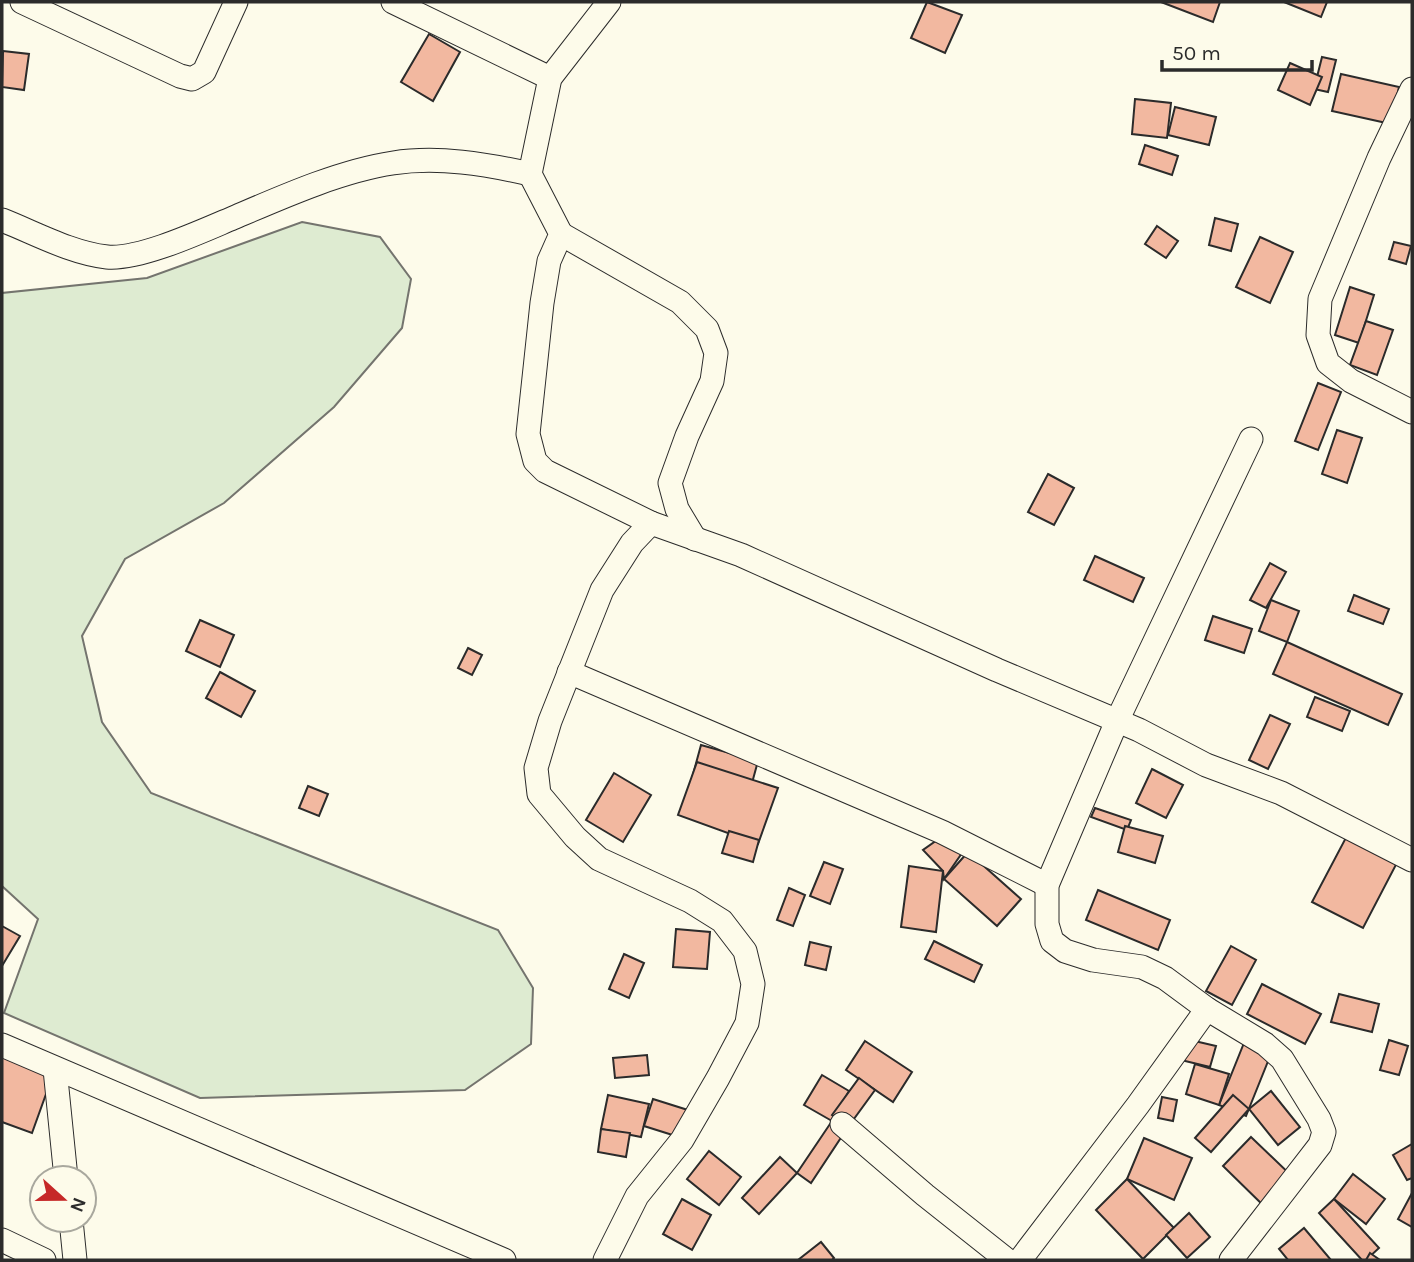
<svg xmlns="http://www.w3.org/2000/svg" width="1414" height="1262" font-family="Karla,sans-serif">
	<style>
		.green { fill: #deebd1; stroke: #74746e; stroke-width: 2 }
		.building { fill: #f2b8a0; stroke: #2b2b2b; stroke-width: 2 }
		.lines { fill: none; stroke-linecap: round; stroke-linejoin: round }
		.minor-casing { stroke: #2b2b2b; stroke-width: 25 }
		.minor { stroke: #fdfbea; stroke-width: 23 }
	</style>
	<rect width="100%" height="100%" fill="#fdfbea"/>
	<path class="green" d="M302,222L380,237L411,279L402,328L334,407L224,503L125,559L82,636L102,722L151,793L498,930L533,988L531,1044L465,1090L200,1098L4,1013L38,919L2,886V293L147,278Z"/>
	<g class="building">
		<path d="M927,2L962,15L945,53L911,38Z"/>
		<path d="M1161,2H1220L1213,22Z"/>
		<path d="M1284,2H1327L1321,17Z"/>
		<path d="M429,34L460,52L433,101L401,82Z"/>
		<path d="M3,51L29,54L24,90L2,87Z"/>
		<path d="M1322,57L1336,60L1328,92L1314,89Z"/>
		<path d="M1290,63L1322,77L1310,105L1278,90Z"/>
		<path d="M1341,74L1399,87L1391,124L1332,111Z"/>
		<path d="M1135,99L1171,103L1167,138L1132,134Z"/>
		<path d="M1175,107L1216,117L1209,145L1168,135Z"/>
		<path d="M1145,145L1178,156L1172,175L1139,164Z"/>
		<path d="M1215,218L1238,224L1231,251L1209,245Z"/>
		<path d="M1157,226L1178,241L1166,258L1145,244Z"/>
		<path d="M1260,237L1293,252L1270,303L1236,287Z"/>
		<path d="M1394,242L1411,246L1406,264L1389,259Z"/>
		<path d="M1350,287L1374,295L1359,343L1335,335Z"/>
		<path d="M1366,321L1393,330L1377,375L1350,365Z"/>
		<path d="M1318,383L1341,392L1318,450L1295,441Z"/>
		<path d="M1337,430L1362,438L1347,483L1322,474Z"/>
		<path d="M1048,474L1074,488L1054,525L1028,512Z"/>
		<path d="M1095,556L1144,578L1133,602L1084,580Z"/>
		<path d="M1270,563L1286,572L1266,608L1250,600Z"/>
		<path d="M1354,595L1389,609L1383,624L1348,611Z"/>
		<path d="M1271,600L1299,611L1287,642L1259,631Z"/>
		<path d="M1213,616L1252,629L1244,653L1205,640Z"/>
		<path d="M200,620L234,635L220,667L186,651Z"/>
		<path d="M1287,642L1402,694L1388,725L1273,674Z"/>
		<path d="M468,648L482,655L472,675L458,668Z"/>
		<path d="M220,672L255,691L241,717L206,698Z"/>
		<path d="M1315,697L1350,711L1342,731L1307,717Z"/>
		<path d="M1270,715L1290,724L1268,769L1249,760Z"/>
		<path d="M701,745L758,761L749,794L692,778Z"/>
		<path d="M697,762L778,788L758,844L678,815Z"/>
		<path d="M1152,769L1183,785L1166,818L1136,803Z"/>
		<path d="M614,773L651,795L623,842L586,820Z"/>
		<path d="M308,786L328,794L319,816L299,808Z"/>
		<path d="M1095,808L1131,820L1127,830L1091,817Z"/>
		<path d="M1125,826L1163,836L1155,863L1118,852Z"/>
		<path d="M1350,830L1400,857L1363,928L1312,902Z"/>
		<path d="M729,831L759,840L753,862L722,853Z"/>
		<path d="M940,838L962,853L944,879L943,871L923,850Z"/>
		<path d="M968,852L1021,899L997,926L944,879Z"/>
		<path d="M824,862L843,869L830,904L810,896Z"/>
		<path d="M909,866L943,871L936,932L901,927Z"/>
		<path d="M789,888L805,895L793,926L777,920Z"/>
		<path d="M1098,890L1170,920L1158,950L1086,920Z"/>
		<path d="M2,926L20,936L2,966Z"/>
		<path d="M676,929L710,932L707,969L673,967Z"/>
		<path d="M934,941L982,965L974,982L925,959Z"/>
		<path d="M810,942L831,947L826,970L805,965Z"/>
		<path d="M1231,946L1256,960L1232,1005L1206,991Z"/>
		<path d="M624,954L644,963L629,998L609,989Z"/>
		<path d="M1262,984L1321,1014L1305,1044L1247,1014Z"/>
		<path d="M1339,994L1379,1004L1372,1032L1331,1022Z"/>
		<path d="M1248,1033L1275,1044L1246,1116L1219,1105Z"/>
		<path d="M1186,1039L1216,1046L1210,1067L1181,1060Z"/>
		<path d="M1389,1040L1408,1046L1399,1075L1380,1070Z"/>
		<path d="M865,1041L912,1072L893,1102L846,1070Z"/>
		<path d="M2,1049L55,1069L32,1133L2,1122Z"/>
		<path d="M647,1055L649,1075L615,1078L613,1058Z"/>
		<path d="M1195,1064L1229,1074L1219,1105L1186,1094Z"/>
		<path d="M822,1075L849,1091L832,1121L804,1105Z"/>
		<path d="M859,1078L875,1090L848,1127L832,1115Z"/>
		<path d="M1271,1091L1300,1127L1278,1145L1249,1109Z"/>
		<path d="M608,1095L649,1104L641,1137L601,1129Z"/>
		<path d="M1233,1095L1249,1109L1211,1152L1195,1138Z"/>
		<path d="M1162,1097L1177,1100L1173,1121L1158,1118Z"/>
		<path d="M653,1099L691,1111L682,1138L644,1126Z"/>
		<path d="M834,1118L848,1127L811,1183L797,1173Z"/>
		<path d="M601,1129L630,1133L626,1157L598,1152Z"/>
		<path d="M1251,1137L1297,1181L1269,1211L1223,1166Z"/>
		<path d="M1144,1138L1192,1158L1174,1200L1127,1179Z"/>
		<path d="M1412,1144V1178L1407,1180L1393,1155Z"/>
		<path d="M709,1151L741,1177L719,1205L687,1179Z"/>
		<path d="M780,1157L797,1173L759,1214L742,1198Z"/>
		<path d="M1353,1174L1385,1199L1366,1224L1334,1199Z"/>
		<path d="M1127,1179L1174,1228L1143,1259L1096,1210Z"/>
		<path d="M1412,1193V1227L1398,1219Z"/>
		<path d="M682,1199L711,1215L692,1250L663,1234Z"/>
		<path d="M1334,1199L1379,1248L1366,1260H1362L1319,1213Z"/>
		<path d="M1189,1213L1210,1237L1187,1258L1166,1235Z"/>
		<path d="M1304,1228L1331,1260H1288L1279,1249Z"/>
		<path d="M821,1242L834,1258L832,1260H798Z"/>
		<path d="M1370,1253L1380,1260H1366Z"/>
	</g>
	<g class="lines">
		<g class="minor-casing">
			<g id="minor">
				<path d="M22,2L180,76L192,79L204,72L236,2"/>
				<path d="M393,2L550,78"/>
				<path d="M1412,89L1379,158L1320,299L1318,335L1328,363L1351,381L1412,412"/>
				<path d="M2,220C35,233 71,253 107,257C140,260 202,231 233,218C282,197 340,171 393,163C438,156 486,164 530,174"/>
				<path d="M561,234L680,302L707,329L716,353L712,381L687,436L670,483L677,509L695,539"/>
				<path d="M651,523L741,555L997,670L1139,730L1206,765L1281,793L1412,860"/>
				<path d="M569,672L942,832L1047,885"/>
				<path d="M2,1045L504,1260"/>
				<path d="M55,1069L66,1178"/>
				<path d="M842,1124L925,1195L1007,1260"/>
				<path d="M71,1220L75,1260"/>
				<path d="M2,1240L44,1260"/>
				<path d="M605,1260L637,1196L682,1140L718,1078L747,1023L753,984L745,951L722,921L690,901L599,859L575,837L539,794L536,768L550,721L602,590L632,543L651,523L545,471L535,461L528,434L542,303L549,261L561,234L530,174L550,78L609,2"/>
				<path d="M1020,1260L1138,1105L1207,1009"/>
				<path d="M1231,1260L1320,1145L1324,1132L1319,1119L1282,1059L1265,1044L1207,1009L1165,978L1142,967L1093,960L1065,951L1052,941L1047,924V885L1117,721L1251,439"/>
			</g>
		</g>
		<use href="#minor" class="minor"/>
	</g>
	<rect width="1414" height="1262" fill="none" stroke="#2b2b2b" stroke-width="7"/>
	<g transform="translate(63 1199) rotate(111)"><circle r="33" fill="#fdfbea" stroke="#a9a89e" stroke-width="2"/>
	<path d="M0-5L12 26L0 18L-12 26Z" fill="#c62828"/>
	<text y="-10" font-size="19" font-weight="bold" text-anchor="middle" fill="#2b2b2b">N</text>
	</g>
	<path d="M1162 60v10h150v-10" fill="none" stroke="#2b2b2b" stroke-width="3.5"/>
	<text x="1172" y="60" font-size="21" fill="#2b2b2b" stroke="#fdfbea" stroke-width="5" paint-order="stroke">50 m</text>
</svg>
